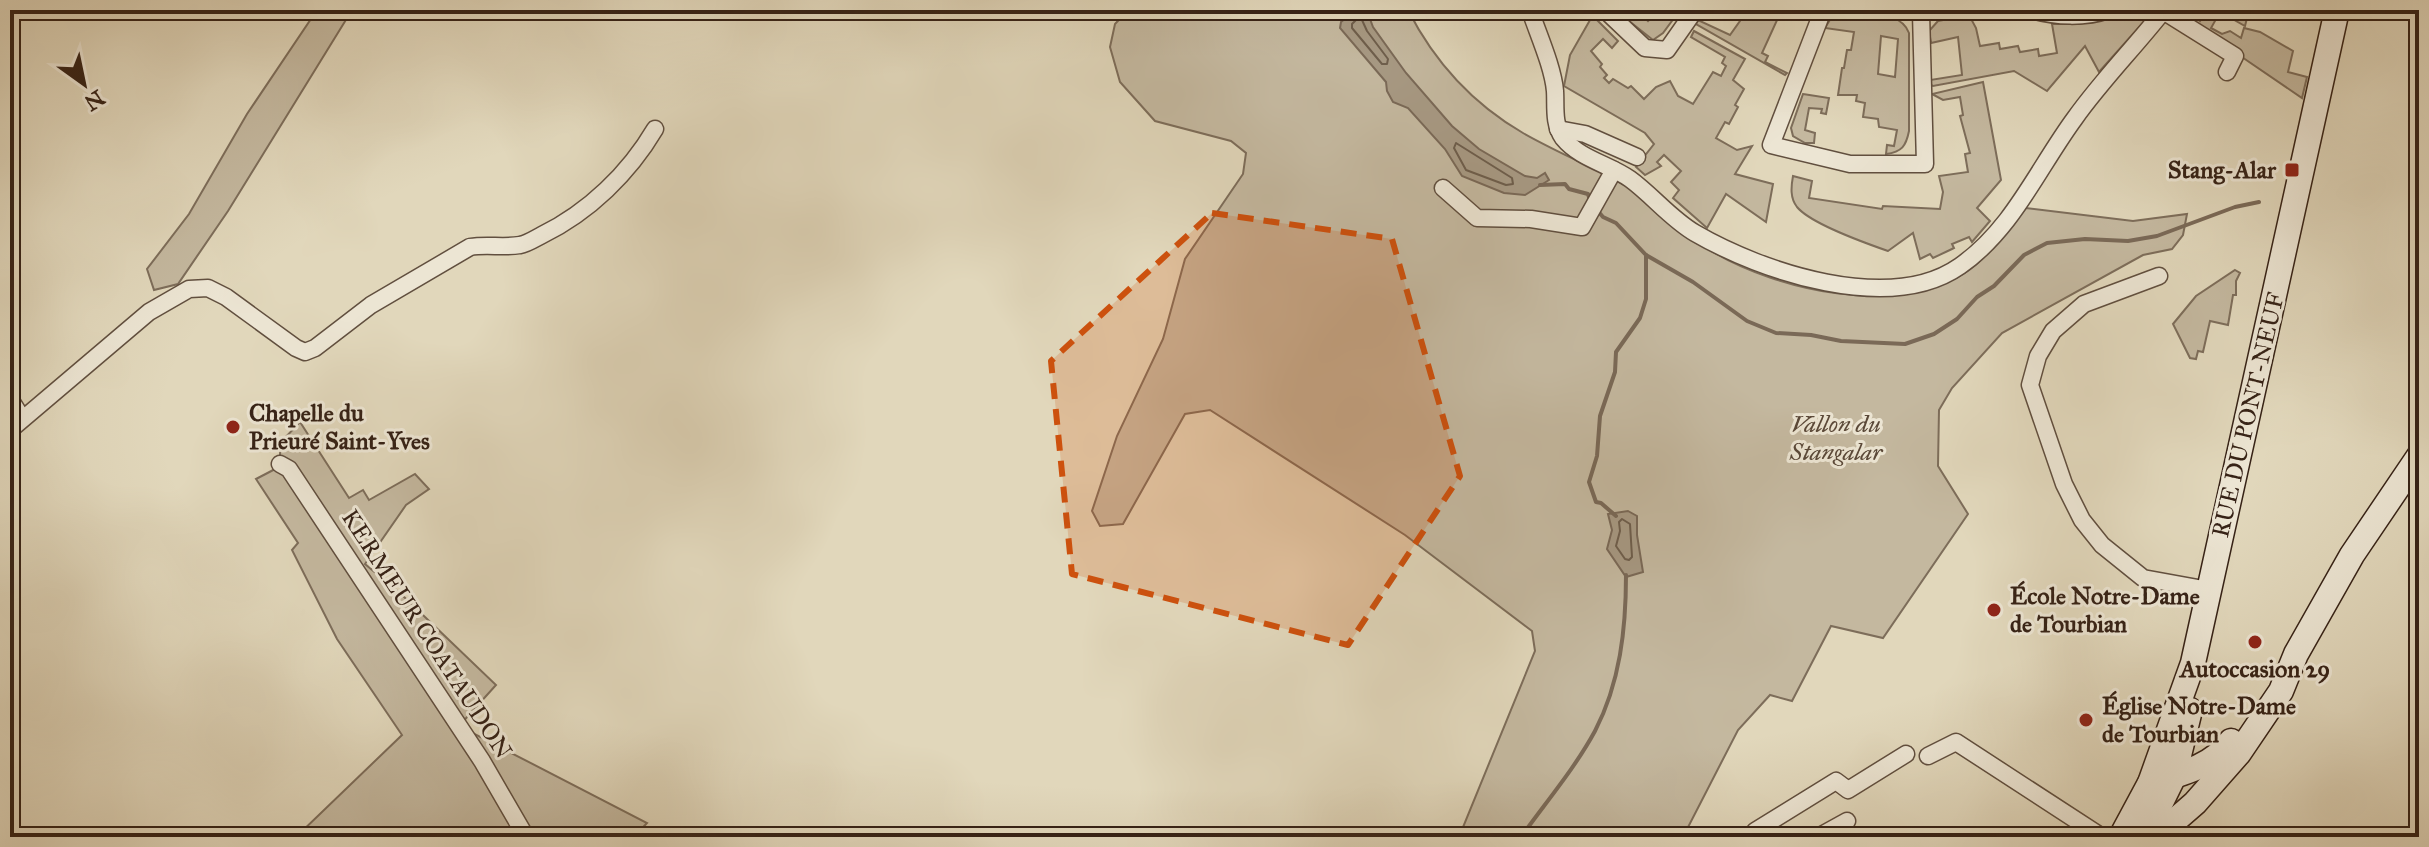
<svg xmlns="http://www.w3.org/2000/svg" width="2429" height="847" font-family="'IM FELL Great Primer',serif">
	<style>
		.green { fill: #c4b89f; stroke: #7d6d5a; stroke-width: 2; fill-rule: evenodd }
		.water { fill: #a79983; stroke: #7a6957; stroke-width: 2 }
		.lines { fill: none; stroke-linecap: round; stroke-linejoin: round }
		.shore { stroke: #6e5e4c; stroke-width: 2 }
		.stream { stroke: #7a6957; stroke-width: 4 }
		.street-casing { stroke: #614f3f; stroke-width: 19 }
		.secondary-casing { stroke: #362216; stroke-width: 27 }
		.street { stroke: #ece5d3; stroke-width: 16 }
		.secondary { stroke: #ece5d3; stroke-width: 24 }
		.marked { fill: #cd510e; fill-opacity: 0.2; stroke: #cd510e; stroke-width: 6; stroke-dasharray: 16 10; stroke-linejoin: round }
		.poi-dot { fill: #8f2418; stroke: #ece5d3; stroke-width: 3 }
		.labels { text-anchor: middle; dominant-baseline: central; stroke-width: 6; stroke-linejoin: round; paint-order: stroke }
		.poi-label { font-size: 24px; font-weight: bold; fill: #362216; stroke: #ece5d3; text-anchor: start }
		.street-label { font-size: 24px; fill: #362216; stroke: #ece5d3 }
		.park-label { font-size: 24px; font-style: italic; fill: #5a4838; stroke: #ece5d3 }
	</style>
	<rect width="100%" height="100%" fill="#e1d7bb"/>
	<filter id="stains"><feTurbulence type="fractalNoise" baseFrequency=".0025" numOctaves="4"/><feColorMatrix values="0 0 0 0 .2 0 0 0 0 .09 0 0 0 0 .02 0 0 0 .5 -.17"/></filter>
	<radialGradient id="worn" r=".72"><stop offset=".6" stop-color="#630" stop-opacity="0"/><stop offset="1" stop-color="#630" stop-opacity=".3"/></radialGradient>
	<g class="green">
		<path d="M317,10H352L228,211L178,284L154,290L147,269L189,214L247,114Z"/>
		<path d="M1128,10H1408C1434,61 1473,104 1523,133C1558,153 1596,168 1631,189C1660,206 1683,234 1713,252C1778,290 1895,317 1963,274C1988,259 2007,230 2026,208L2133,221L2187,214L2183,235L2172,249L2143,255L2002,333L1952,388L1939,410L1938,466L1968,514L1883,638L1831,626L1792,701L1770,695L1738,730L1683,837H1459L1535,651L1532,631L1405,535L1210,410L1185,414L1123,524L1100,526L1092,511L1117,436L1163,339L1185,259L1243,174L1246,153L1231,141L1155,121L1120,82L1110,47L1115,24Z"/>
		<path d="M1659,10H1680L1663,33L1653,40L1629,21L1638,11L1648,21Z"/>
		<path d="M1751,10H1772L1770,14L1778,18L1762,53L1768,56L1765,62L1787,73L1785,75L1696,24L1698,20L1730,35L1745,14L1748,15Z"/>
		<path d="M2207,10H2249L2245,26L2220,12L2211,28L2222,34L2230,31L2241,38L2244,28L2260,32L2293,51L2288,72L2307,77L2302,98L2236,53L2189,27L2196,18L2200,21Z"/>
		<path d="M2146,11L2149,16L2099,72L2085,46L2047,91L2014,71L1933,86L1930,84V80L1962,75L1958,37L1931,43L1929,31L1938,21L1969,15L1976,28L1980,46L1999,43L2000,49L2018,46L2020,52L2038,49L2039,56L2057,53L2052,24H2079Z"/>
		<path d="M1849,12C1869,15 1901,11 1909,33V131C1906,146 1902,152 1886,154L1887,145L1894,146L1897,130L1879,127L1878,119L1863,117L1865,103L1856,101L1857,95H1838L1842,68H1844L1847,50H1851L1854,32L1825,28L1834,13ZM1881,36L1898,39L1895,77L1878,74Z"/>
		<path d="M1595,18L1618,41L1612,48L1603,39L1591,51L1602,64L1600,67L1607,75L1604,78L1609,83L1613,79L1628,88L1631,86L1644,99L1656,87L1670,81L1678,96L1693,104L1713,72L1721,76L1726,66L1722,63L1725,57L1691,37L1694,31L1745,59L1733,80L1744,89L1735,105L1738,107L1729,124L1725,122L1716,138L1737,150L1752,146L1735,174L1773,184L1766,222L1726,194L1707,228L1673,198L1679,190L1671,182L1681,171L1664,155L1657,162L1661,166L1645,175L1636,167L1654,144L1645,133L1564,86L1570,55L1590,20Z"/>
		<path d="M1983,82L2001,180L1977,208L1990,221L1972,242L1969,237L1952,244L1954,248L1952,249L1933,258L1930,254L1920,259L1913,233L1888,251C1865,243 1811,224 1797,207C1790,198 1791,187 1793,176L1812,181L1809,198L1882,209L1883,206L1940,209L1943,192L1939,176L1968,172L1965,154L1970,153L1960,116L1963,115L1960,97L1943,100L1932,94Z"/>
		<path d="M1803,94L1829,98L1826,114L1821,113L1822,109L1809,108L1805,130L1815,133L1814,143H1805L1793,136L1791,128Z"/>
		<path d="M2235,270L2240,273L2236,281V295H2233L2228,325L2210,321L2203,352L2198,351L2196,359L2190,358L2173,324L2196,296Z"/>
		<path d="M300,422L349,498L363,490L369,500L415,474L429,489L406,505L365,564L401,594L496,685L459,726L647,823L634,837H296L402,735L337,639L292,550L298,543L256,479L279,467L281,442Z"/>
	</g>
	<g class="water">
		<path d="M1355,11H1367L1373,27L1406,73L1452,126L1479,149L1525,176L1537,178L1545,173L1549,180L1525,195L1504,193L1462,176L1445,149L1408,108L1393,102L1387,91L1386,82L1340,28L1341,22Z"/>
		<path d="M1628,511L1637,516V535L1643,572L1626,577L1607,549L1612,530L1608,514Z"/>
	</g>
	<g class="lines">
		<g class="shore">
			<path d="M1357,19L1362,20L1367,31L1388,59L1387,64H1382L1352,28V24Z"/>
			<path d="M1456,143L1512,178L1513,184L1506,185L1466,170L1454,148Z"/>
			<path d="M1622,519L1630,524L1632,557L1629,560L1625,559L1616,546L1620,531L1619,522Z"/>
		</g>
		<g class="stream">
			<path d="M1540,185L1565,184L1569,189L1588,194L1591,203"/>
			<path d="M1597,210L1603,217L1616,223L1646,255L1693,282L1747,321L1776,333L1811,335L1841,341L1905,344L1934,334L1957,319L1977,297L1994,286L2024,255L2047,243L2085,239L2128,241L2157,236L2235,207L2259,202"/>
			<path d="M1616,516L1601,503L1596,502L1589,482L1597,456L1600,416L1615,372L1616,352L1640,318L1646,299V255"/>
			<path d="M1521,837C1546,802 1575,768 1595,731C1620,683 1626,629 1626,575"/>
		</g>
		<g class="street-casing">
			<g id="street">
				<path d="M1530,10C1538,34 1553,67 1555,91C1556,106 1553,124 1563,138C1580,159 1609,164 1630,179C1652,195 1671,219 1695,233C1762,272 1890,315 1960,266C2013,229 2038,168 2075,118C2102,80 2135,47 2164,10"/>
				<path d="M1605,10L1645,48L1667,50L1695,10"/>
				<path d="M1823,10L1771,145L1850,164H1925L1921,13"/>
				<path d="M1906,10L1921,13L1934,10"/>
				<path d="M2032,10C2055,17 2086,18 2108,10"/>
				<path d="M2163,11L2235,56L2227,72"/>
				<path d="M1558,129L1585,134L1637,157"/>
				<path d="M1443,188L1477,218L1531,219L1582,227L1614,170"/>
				<path d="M2159,276L2084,304L2053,331L2038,356L2030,385L2064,484L2082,520L2102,545L2143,578L2209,590"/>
				<path d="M10,399L22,418"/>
				<path d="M10,430L149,312L189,289L208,288L226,297L296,348L305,352L315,348L371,305L470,247C487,244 503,248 520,245C527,244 536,238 542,235C589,212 629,173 655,129"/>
				<path d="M280,464L289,469L482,761L526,837"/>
				<path d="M1928,756L1956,742L2102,837"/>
				<path d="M1752,837L1755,831L1836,781L1848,790L1906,754"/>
				<path d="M1818,837L1847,821"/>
			</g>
		</g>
		<g class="secondary-casing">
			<g id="secondary">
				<path d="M2150,783C2181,774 2212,767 2231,741"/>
				<path d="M2121,837L2150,783L2193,663L2337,10"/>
				<path d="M2144,837L2174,776L2190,710"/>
				<path d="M2156,837L2195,803L2239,753L2281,691L2296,654L2352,555L2419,456"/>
			</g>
		</g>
		<use href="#street" class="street"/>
		<use href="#secondary" class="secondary"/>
	</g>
	<path class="marked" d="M1212,213L1392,239L1460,476L1348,645L1072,574L1051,361Z"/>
	<g class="poi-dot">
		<rect x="2284" y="162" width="16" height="16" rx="4"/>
		<circle cx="233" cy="427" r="8"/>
		<circle cx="1994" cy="610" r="8"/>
		<circle cx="2255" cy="642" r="8"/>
		<circle cx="2086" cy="720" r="8"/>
	</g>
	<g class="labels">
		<g class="poi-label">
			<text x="2276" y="170" text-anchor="end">Stang-Alar</text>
			<text x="249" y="413">Chapelle du<tspan x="249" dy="28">Prieuré Saint-Yves</tspan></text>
			<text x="2010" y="596">École Notre-Dame<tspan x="2010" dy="28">de Tourbian</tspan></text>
			<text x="2255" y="669" text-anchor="middle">Autoccasion 29</text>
			<text x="2102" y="706">Église Notre-Dame<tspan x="2102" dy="28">de Tourbian</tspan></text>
		</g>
		<g class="street-label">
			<text transform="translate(2248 415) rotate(-77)">RUE DU PONT-NEUF</text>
			<text transform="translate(427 634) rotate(57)">KERMEUR COATAUDON</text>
		</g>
		<g class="park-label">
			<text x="1836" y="424">Vallon du<tspan x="1836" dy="28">Stangalar</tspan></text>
		</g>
	</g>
	<rect width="2429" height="847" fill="none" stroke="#e1d7bb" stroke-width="40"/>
	<rect x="12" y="12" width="2405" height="823" fill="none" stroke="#362216" stroke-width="4"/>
	<rect x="20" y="20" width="2389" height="807" fill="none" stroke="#362216" stroke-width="2"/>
	<g transform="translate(84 84) rotate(147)" stroke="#ece5d3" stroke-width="6" paint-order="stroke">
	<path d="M0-6L14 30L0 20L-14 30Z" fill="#362216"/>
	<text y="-12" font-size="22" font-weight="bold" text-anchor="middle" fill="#362216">N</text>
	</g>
	<rect width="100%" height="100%" filter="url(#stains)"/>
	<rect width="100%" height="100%" fill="url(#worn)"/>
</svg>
